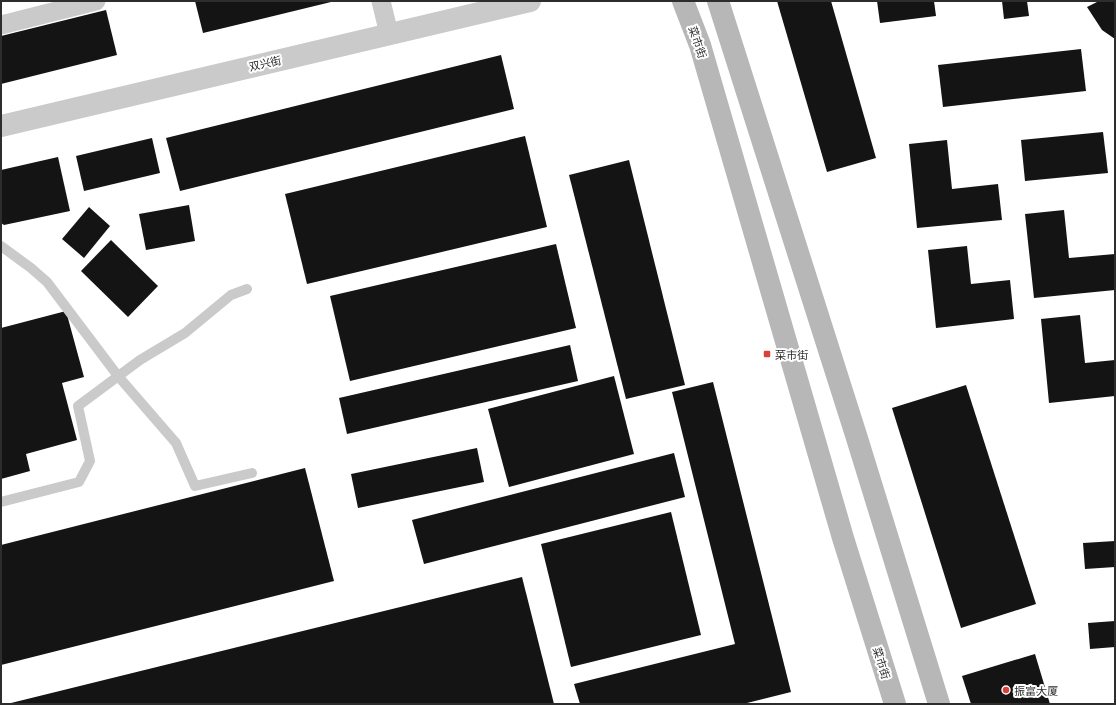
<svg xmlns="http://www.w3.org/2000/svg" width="1116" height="705" font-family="'Golos Text','Noto Sans SC',sans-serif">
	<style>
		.building { fill: #141414 }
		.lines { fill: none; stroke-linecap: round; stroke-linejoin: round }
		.service { stroke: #cacaca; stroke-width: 10 }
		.minor { stroke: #cacaca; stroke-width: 19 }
		.tertiary { stroke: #cacaca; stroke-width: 22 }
		.secondary { stroke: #b7b7b7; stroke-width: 22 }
		.poi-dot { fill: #d9413a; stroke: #fff; stroke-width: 1.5 }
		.labels { text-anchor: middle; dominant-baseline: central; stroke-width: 4; stroke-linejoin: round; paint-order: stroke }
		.street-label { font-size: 11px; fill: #2d2d2d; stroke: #fff }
		.poi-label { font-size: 11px; fill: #2d2d2d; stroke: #fff; text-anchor: start }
	</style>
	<rect width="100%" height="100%" fill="#fff"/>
	<g class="building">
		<path d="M195,1H331V2L203,33Z"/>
		<path d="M777,1H831L876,158L827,172Z"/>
		<path d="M877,1H934L936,16L880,23Z"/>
		<path d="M1002,1H1027L1029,16L1004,19Z"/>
		<path d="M1099,1H1115V39L1102,30L1087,7Z"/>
		<path d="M106,10L117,55L1,84V36Z"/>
		<path d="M1081,49L1086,91L943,107L938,65Z"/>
		<path d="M501,55L514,109L180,191L166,138Z"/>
		<path d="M1103,132L1108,173L1025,181L1021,140Z"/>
		<path d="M525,136L547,227L307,284L285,194Z"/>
		<path d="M152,138L160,173L84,191L76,156Z"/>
		<path d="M947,140L952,189L998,184L1002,220L917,228L909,144Z"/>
		<path d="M58,157L70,211L4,225L1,223V170Z"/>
		<path d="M629,160L685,385L626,399L569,175Z"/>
		<path d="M189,205L195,241L146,250L139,214Z"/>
		<path d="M89,207L110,226L84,258L62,239Z"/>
		<path d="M1064,210L1069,258L1115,254V290L1034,298L1025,214Z"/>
		<path d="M111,240L158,286L128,317L81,271Z"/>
		<path d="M556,244L576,328L350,381L330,296Z"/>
		<path d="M967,246L971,284L1010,280L1014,319L936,328L928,250Z"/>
		<path d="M66,311L84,377L62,383L77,440L26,454L30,471L1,479V328Z"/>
		<path d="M1080,315L1085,363L1115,360V396L1049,403L1041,319Z"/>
		<path d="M570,345L578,381L347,434L339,398Z"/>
		<path d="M614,376L634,454L509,487L488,409Z"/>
		<path d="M713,382L791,692L743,704H580L574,684L735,644L672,392Z"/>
		<path d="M966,385L1036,604L961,628L892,408Z"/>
		<path d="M477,448L484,482L358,508L351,474Z"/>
		<path d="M674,453L685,497L424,564L412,520Z"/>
		<path d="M305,468L334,581L1,665V545Z"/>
		<path d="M671,512L701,635L571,667L541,544Z"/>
		<path d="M1115,541V567L1085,569L1083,543Z"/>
		<path d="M522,577L554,704H11V703Z"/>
		<path d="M1115,621V647L1090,649L1088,623Z"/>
		<path d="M1035,654L1050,704H971L962,676Z"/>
	</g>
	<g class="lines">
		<g class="service">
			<path d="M1,246L31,268L47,282L118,376L176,443L195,486L252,473"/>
			<path d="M1,502L79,482L90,461L78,406L140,360L185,333L231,295L247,289"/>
		</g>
		<g class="minor">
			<path d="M381,1L389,34"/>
			<path d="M1,25L96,1"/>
		</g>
		<path class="tertiary" d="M1,126L530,1"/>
		<g class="secondary">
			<path d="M683,1L700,45L843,538L895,704"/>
			<path d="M718,1L856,435L939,704"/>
		</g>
	</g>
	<g class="poi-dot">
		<rect x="763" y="350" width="8" height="8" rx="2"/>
		<circle cx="1006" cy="690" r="4"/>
	</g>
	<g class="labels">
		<g class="street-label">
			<text transform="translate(698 42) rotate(71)">菜市街</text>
			<text transform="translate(265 63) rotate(-13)">双兴街</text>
			<text transform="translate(882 663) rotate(73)">菜市街</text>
		</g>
		<g class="poi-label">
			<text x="775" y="354">菜市街</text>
			<text x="1014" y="690">振富大厦</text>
		</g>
	</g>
	<rect width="1116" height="705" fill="none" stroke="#2d2d2d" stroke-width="4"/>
</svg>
